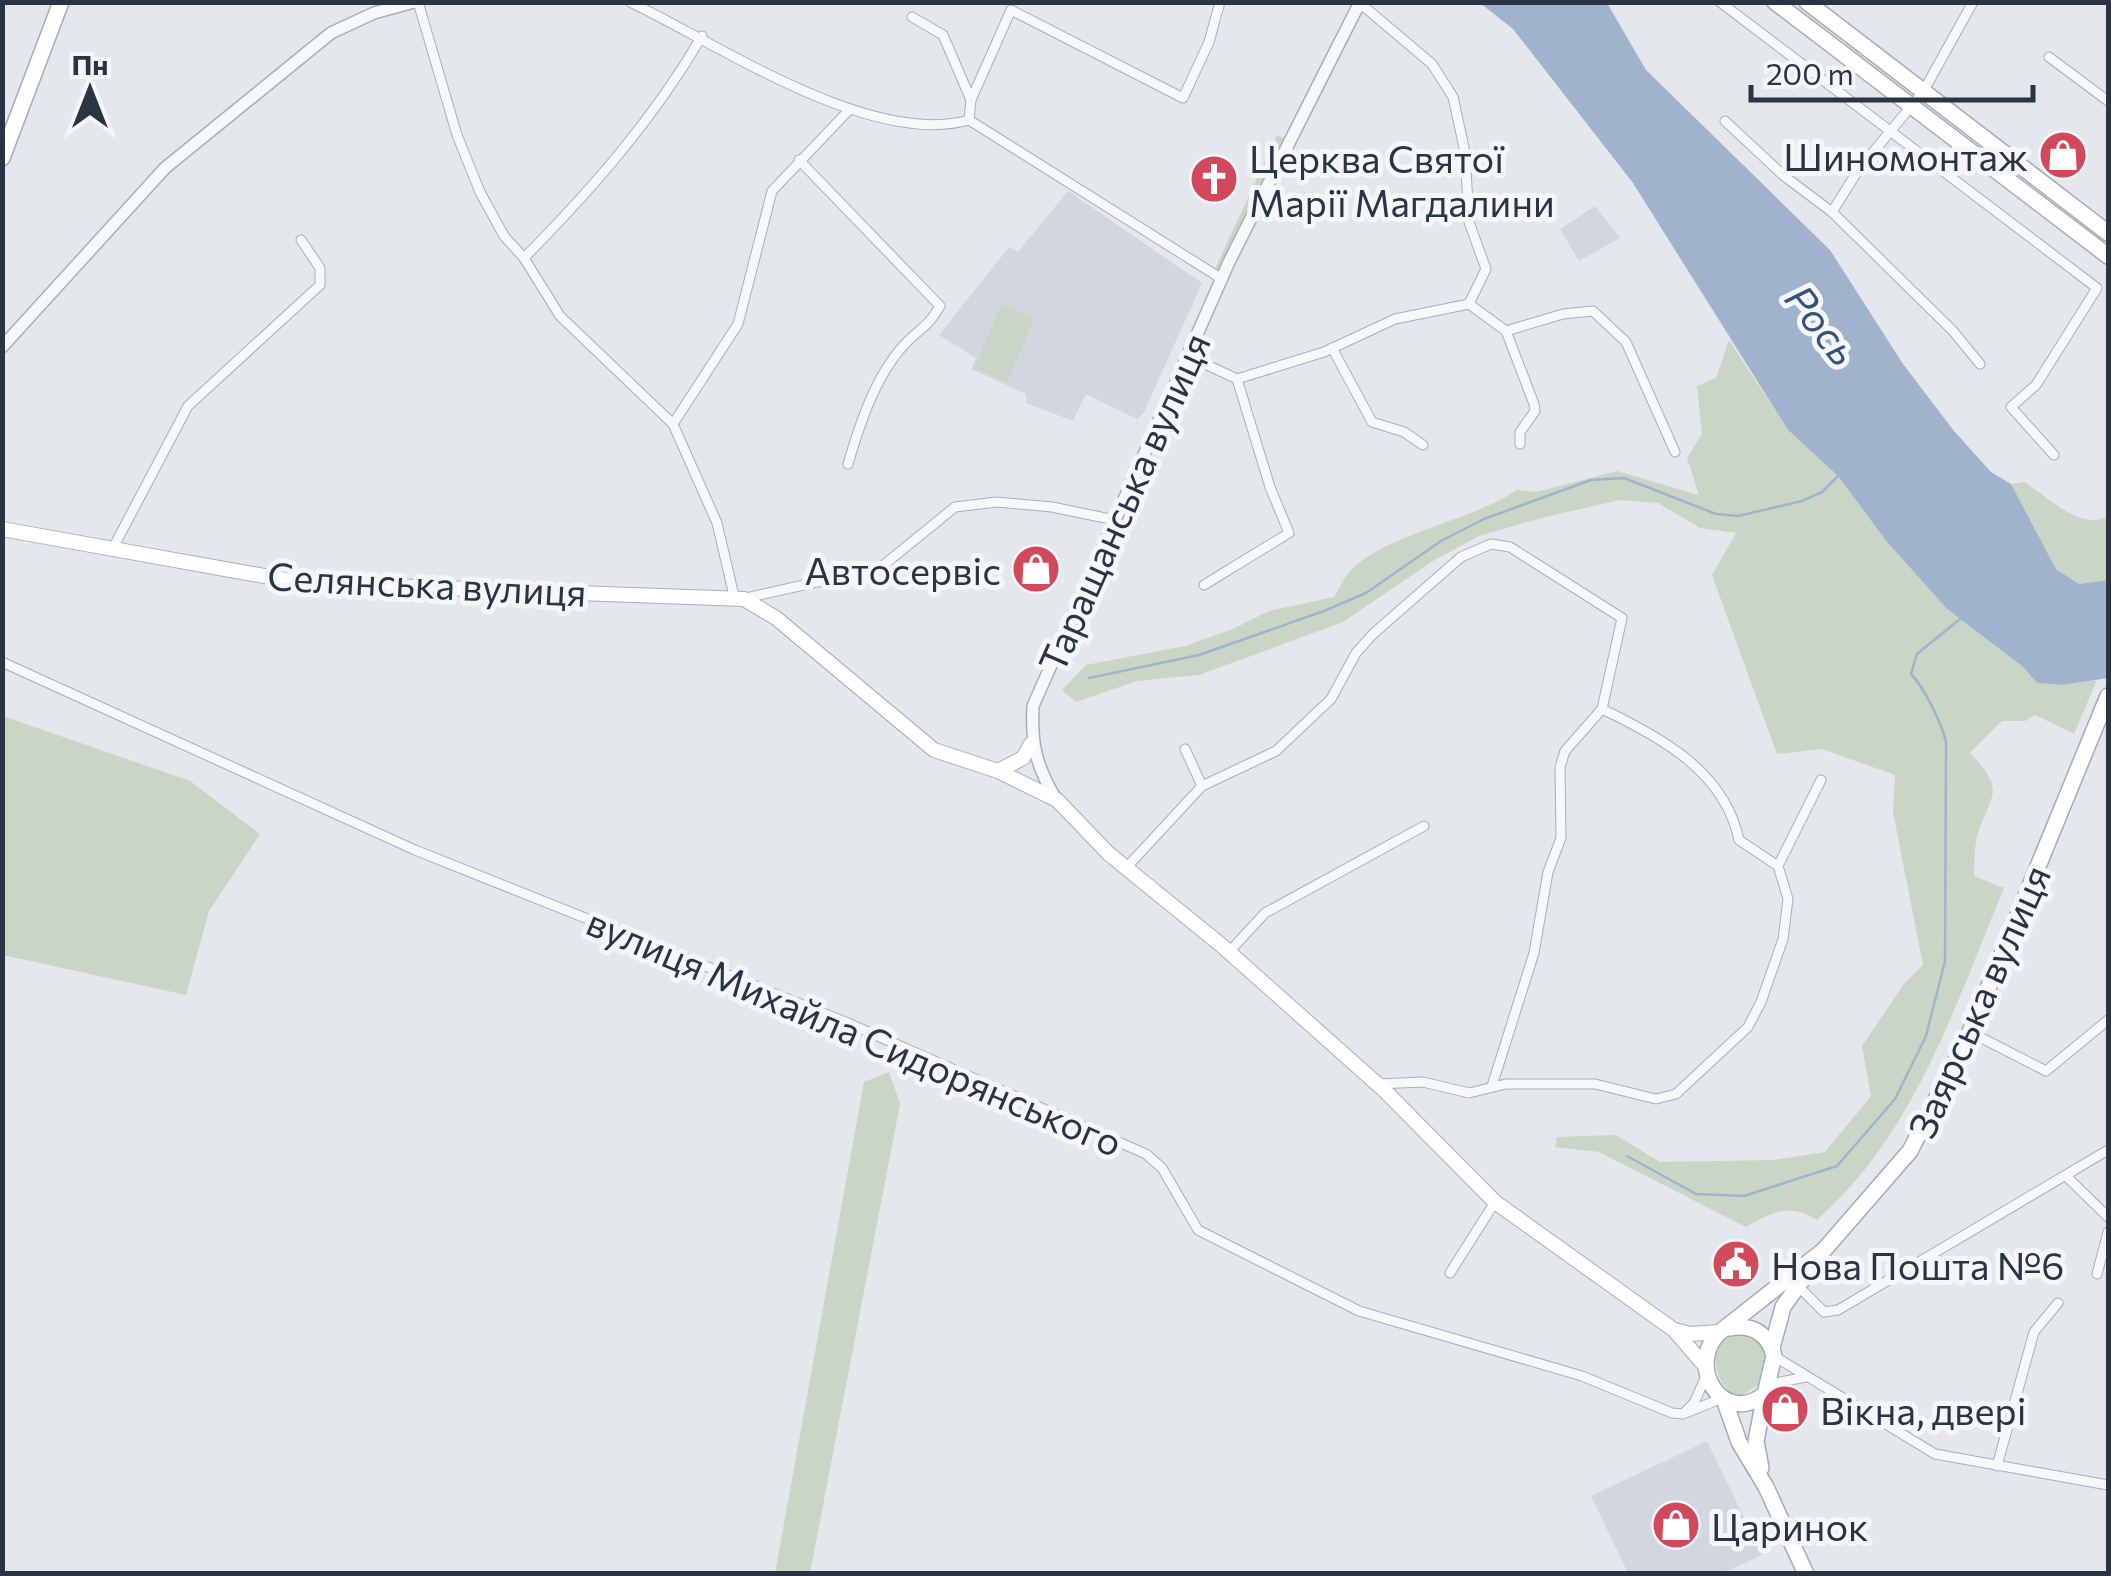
<svg xmlns="http://www.w3.org/2000/svg" width="2111" height="1576" font-family="Commissioner,sans-serif">
	<style>
		.built { fill: #d2d6de }
		.green { fill: #c9d6c5 }
		.water { fill: #9fb4cc }
		.lines { fill: none; stroke-linecap: round; stroke-linejoin: round }
		.stream { stroke: #9fb4cc; stroke-width: 2.5 }
		.minor-casing { stroke: #a9aeb7; stroke-width: 11 }
		.tertiary-casing { stroke: #a9aeb7; stroke-width: 14 }
		.secondary-casing { stroke: #a9aeb7; stroke-width: 16 }
		.primary-casing { stroke: #a3abb8; stroke-width: 18 }
		.minor { stroke: #f7f8fa; stroke-width: 9 }
		.tertiary { stroke: #f7f8fa; stroke-width: 11 }
		.secondary { stroke: #fff; stroke-width: 14 }
		.primary { stroke: #fff; stroke-width: 15 }
		.labels { text-anchor: middle; dominant-baseline: central; stroke-width: 10; stroke-linejoin: round; paint-order: stroke }
		.poi-label { font-size: 38px; fill: #2b3445; stroke: #f4f6f9; text-anchor: start }
		.street-label { font-size: 38px; fill: #2b3445; stroke: #f4f6f9 }
		.water-label { font-size: 40px; font-style: italic; fill: #34527a; stroke: #f4f6f9 }
	</style>
	<rect width="100%" height="100%" fill="#e4e7ec"/>
	<g class="built">
		<path d="M1068,191L1202,283L1144,412L1137,419L1086,394L1073,421L1026,403V394L971,369L976,358L939,335L1009,247L1018,252Z"/>
		<path d="M1595,206L1620,238L1579,261L1560,229Z"/>
		<path d="M1707,1441L1762,1555L1723,1573H1628L1591,1496Z"/>
	</g>
	<g class="green">
		<path d="M1277,135L1290,141L1220,269H1215Z"/>
		<path d="M1002,304L1035,318L1007,382L974,367Z"/>
		<path d="M1729,340L1788,430L1838,476L1887,542L1946,608L2023,667L2037,683L2063,685L2097,680L2074,734L2035,715L2025,721H2002L1970,753C2007,792 1991,793 1977,836C1974,848 1975,864 1974,876L2004,888C1954,1007 1916,1132 1817,1220C1789,1203 1774,1211 1746,1227L1599,1152L1555,1147L1557,1137L1616,1135L1660,1162L1773,1160L1825,1152L1871,1096L1862,1046L1904,984L1923,965L1893,812L1895,775L1822,749L1777,754L1712,575L1736,533L1700,528L1658,503L1620,500L1545,517L1479,536L1433,561L1343,622L1199,675L1137,681L1076,702L1062,690L1086,665L1185,646L1233,629L1269,611L1334,597C1339,589 1344,578 1350,571C1385,534 1471,521 1517,490L1536,492L1617,471L1699,495L1687,458L1702,434L1697,386L1716,378Z"/>
		<path d="M2024,482C2047,496 2081,532 2108,516V580L2079,584L2056,569L2011,484Z"/>
		<path d="M3,716L190,781L260,834L209,911L186,995L3,955Z"/>
		<path d="M889,1072L900,1104L810,1573H775L864,1082Z"/>
		<path d="M1731,1333L1750,1334L1766,1354L1763,1382L1738,1398C1718,1388 1713,1364 1717,1343Z"/>
	</g>
	<path class="water" d="M1480,3H1607L1646,70L1830,250L1903,364L1954,431L1991,472L2011,484L2056,569L2079,584L2108,580V678L2063,685L2037,683L2023,667L1946,608L1887,542L1838,476L1788,430L1633,183L1513,29Z"/>
	<g class="lines">
		<g class="stream">
			<path d="M1089,678L1199,655L1324,611L1366,593L1441,541L1484,519L1591,480L1624,478L1716,514L1738,516L1802,501L1822,492L1838,476"/>
			<path d="M1627,1156L1696,1194L1744,1196L1837,1166L1895,1099L1926,1036L1945,961L1946,742C1942,724 1924,687 1911,674L1917,654L1960,619"/>
		</g>
		<g class="minor-casing">
			<g id="minor">
				<path d="M418,2L457,135L480,192L504,236L524,258L560,316L673,424L717,523L735,600"/>
				<path d="M630,2C718,44 871,148 969,120L1222,279"/>
				<path d="M1720,2L2097,288L2036,385L2011,407L2054,455"/>
				<path d="M1973,2L1923,92L1859,169L1832,212L1953,331L1980,364"/>
				<path d="M912,17L943,35L971,100"/>
				<path d="M2049,57L2108,101"/>
				<path d="M969,120L971,100L1011,10L1183,98L1209,42L1220,2"/>
				<path d="M1725,121L1784,176L1832,212"/>
				<path d="M799,160L940,306C928,326 925,325 910,339C877,370 860,423 848,464"/>
				<path d="M524,258C592,189 653,120 702,36"/>
				<path d="M1469,304L1506,331L1534,404L1535,411L1520,432V444"/>
				<path d="M1506,331L1563,314L1593,311L1626,342L1675,452"/>
				<path d="M1332,348L1372,422L1404,432L1423,445"/>
				<path d="M1188,356L1237,379L1270,487L1289,533L1204,585"/>
				<path d="M1237,379L1324,352L1395,319L1469,304L1486,269L1469,222L1465,152L1453,97L1432,64L1361,4"/>
				<path d="M673,424L738,324L772,191L850,109"/>
				<path d="M113,548L188,406L320,285V268L301,240"/>
				<path d="M746,598L880,568L955,507L997,502L1052,507L1115,520"/>
				<path d="M2,662L415,850L848,1023L1146,1154L1162,1168L1198,1230L1359,1311L1582,1376L1672,1413L1683,1414L1720,1399"/>
				<path d="M1185,749L1202,786"/>
				<path d="M1126,868L1202,786L1276,751L1331,699L1356,653L1373,634L1461,557L1491,544L1510,547L1622,618L1602,709"/>
				<path d="M1229,952L1265,913L1424,826"/>
				<path d="M1970,1032L2046,1071L2108,1020"/>
				<path d="M1378,1084L1423,1082L1469,1093L1506,1084H1595L1656,1099L1676,1094L1748,1027L1761,1002L1783,939L1788,899L1778,866L1821,780"/>
				<path d="M1492,1086L1534,953L1548,872L1561,838L1560,767L1565,751L1602,709C1661,737 1725,772 1739,840L1778,866"/>
				<path d="M2067,1177L2108,1217"/>
				<path d="M1450,1273L1495,1202"/>
				<path d="M2097,1274L2108,1232"/>
				<path d="M1798,1286L1824,1312L1838,1310L2108,1150"/>
				<path d="M1774,1356L1935,1454L2108,1485"/>
				<path d="M1770,1384L1806,1377"/>
				<path d="M1685,1412L1694,1403L1707,1374"/>
				<path d="M1997,1466L2034,1332L2058,1303"/>
			</g>
		</g>
		<g class="tertiary-casing">
			<g id="tertiary">
				<path d="M2,347L165,168L331,33L374,13L414,2"/>
				<path d="M1056,799C1036,766 1031,744 1033,706L1229,262L1360,2"/>
			</g>
		</g>
		<g class="secondary-casing">
			<g id="secondary">
				<path d="M2,529L303,583L744,599L776,618L934,750L998,771L1057,800L1109,854L1221,945L1384,1090L1495,1202L1674,1330L1705,1366"/>
				<path d="M998,771L1023,758L1031,744"/>
				<path d="M1675,1330L1690,1334L1720,1332"/>
			</g>
		</g>
		<g class="primary-casing">
			<g id="primary">
				<path d="M1775,2L2108,256"/>
				<path d="M1807,2L2108,233"/>
				<path d="M2,158L61,2"/>
				<path d="M1730,1328C1752,1324 1769,1334 1774,1356L1765,1394C1722,1428 1685,1364 1720,1332L1824,1250L1910,1151L1970,1032L2108,696"/>
				<path d="M1772,1348L1783,1307L1810,1269"/>
				<path d="M1725,1402L1739,1442L1766,1487L1806,1574"/>
				<path d="M1761,1468L1756,1441L1765,1394"/>
			</g>
		</g>
		<use href="#minor" class="minor"/>
		<use href="#tertiary" class="tertiary"/>
		<use href="#secondary" class="secondary"/>
		<use href="#primary" class="primary"/>
	</g>
	<defs>
		<g id="shop-disc" transform="scale(2.5)"><circle r="9.5" fill="#d1495b" stroke="#f4f6f9"/><path d="M-5-2.5h2.3a2.7 3.5 0 0 1 5.4 0H5L5.5 6h-11ZM-1.5-2.5h3a1.5 2.3 0 0 0-3 0Z" fill="#fff"/></g>
		<g id="church-disc" transform="scale(2.5)"><circle r="9.5" fill="#d1495b" stroke="#f4f6f9"/><path d="M-1.2-6h2.4v3.5h3.3v2.4h-3.3V6h-2.4V-.1h-3.3v-2.4h3.3Z" fill="#fff"/></g>
		<g id="civic-disc" transform="scale(2.5)"><circle r="9.5" fill="#d1495b" stroke="#f4f6f9"/><path d="M-.6-6.5H3V-4.5H.6V-3L4-1V1h2V6H-6V1h2V-1L-.6-3ZM-1.2 2.5V6h2.4V2.5Z" fill="#fff"/></g>
	</defs>
	<g fill-rule="evenodd">
		<use href="#shop-disc" x="2063" y="155"/>
		<use href="#church-disc" x="1214" y="179"/>
		<use href="#shop-disc" x="1036" y="569"/>
		<use href="#civic-disc" x="1736" y="1264"/>
		<use href="#shop-disc" x="1785" y="1409"/>
		<use href="#shop-disc" x="1676" y="1525"/>
	</g>
	<g class="labels">
		<g class="poi-label">
			<text x="2028" y="155" text-anchor="end">Шиномонтаж</text>
			<text x="1249" y="157">Церква Святої<tspan x="1249" dy="44">Марії Магдалини</tspan></text>
			<text x="1001" y="569" text-anchor="end">Автосервіс</text>
			<text x="1771" y="1264">Нова Пошта №6</text>
			<text x="1820" y="1409">Вікна, двері</text>
			<text x="1711" y="1525">Царинок</text>
		</g>
		<g class="street-label">
			<text transform="translate(1123 502) rotate(-66)">Таращанська вулиця</text>
			<text transform="translate(427 583) rotate(3)">Селянська вулиця</text>
			<text transform="translate(1978 1001) rotate(-66)">Заярська вулиця</text>
			<text transform="translate(855 1031) rotate(23)">вулиця Михайла Сидорянського</text>
		</g>
		<g class="water-label">
			<text transform="translate(1823 324) rotate(52)">Рось</text>
		</g>
	</g>
	<rect width="2111" height="1576" fill="none" stroke="#2b3445" stroke-width="10"/>
	<g transform="translate(90 90)" stroke="#f4f6f9" stroke-width="8" paint-order="stroke">
	<path d="M0-8L18 38L0 25L-18 38Z" fill="#2b3445"/>
	<text y="-15" font-size="28" font-weight="bold" text-anchor="middle" fill="#2b3445">Пн</text>
	</g>
	<path d="M1751 85v15h282v-15" fill="none" stroke="#2b3445" stroke-width="5"/>
	<text x="1766" y="85" font-size="30" fill="#2b3445" stroke="#f4f6f9" stroke-width="8" paint-order="stroke">200 m</text>
</svg>
